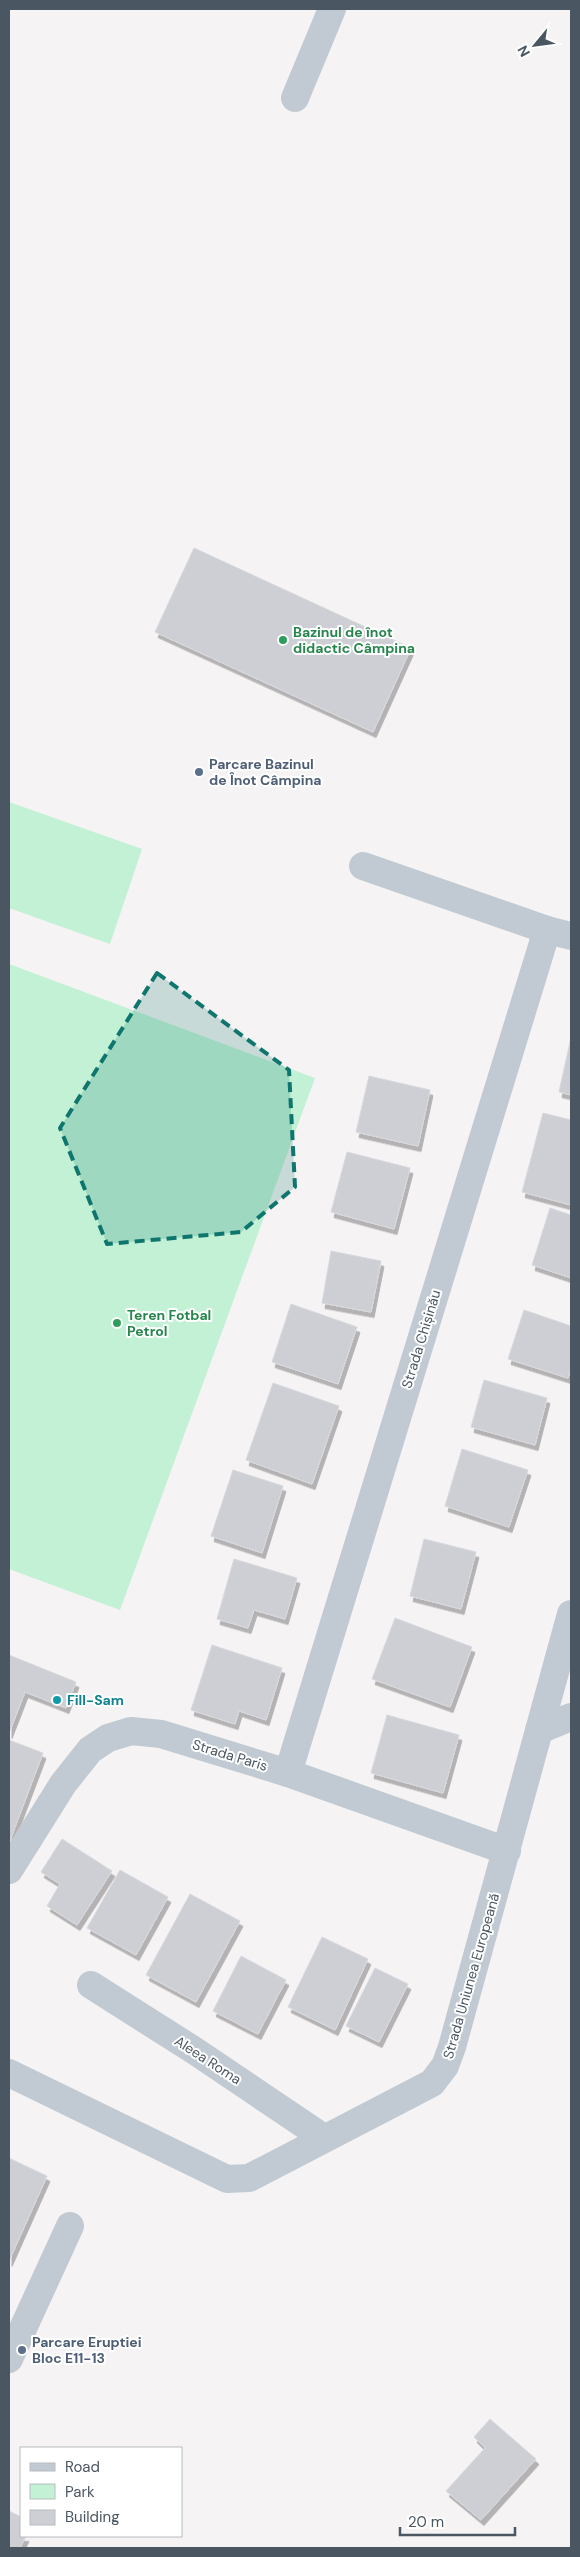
<svg xmlns="http://www.w3.org/2000/svg" width="580" height="2557" font-family="'DM Sans',sans-serif">
	<style>
		.green { fill: #c3f1d5 }
		.building { fill: #cdcfd5; stroke: #d7d9de; filter: url(#shadow) }
		.lines { fill: none; stroke-linecap: round; stroke-linejoin: round }
		.minor { stroke: #c1cad2; stroke-width: 28 }
		.marked { fill: #0f766e; fill-opacity: 0.2; stroke: #0f766e; stroke-width: 4; stroke-dasharray: 10 6; stroke-linejoin: round }
		.leisure-dot { fill: #2e9e5b; stroke: #fff; stroke-width: 2 }
		.service-dot { fill: #5c6f8a; stroke: #fff; stroke-width: 2 }
		.culture-dot { fill: #0f9aa8; stroke: #fff; stroke-width: 2 }
		.labels { text-anchor: middle; dominant-baseline: central; stroke-width: 4; stroke-linejoin: round; paint-order: stroke }
		.leisure-label { font-size: 14px; font-weight: bold; fill: #27864d; stroke: #fff; text-anchor: start }
		.service-label { font-size: 14px; font-weight: bold; fill: #4e5e75; stroke: #fff; text-anchor: start }
		.street-label { font-size: 14px; fill: #4a5661; stroke: #fff }
		.culture-label { font-size: 14px; font-weight: bold; fill: #0d838f; stroke: #fff; text-anchor: start }
	</style>
	<defs>
		<filter id="shadow"><feDropShadow dx="3" dy="5.5" stdDeviation="0" flood-color="#0004"/></filter>
	</defs>
	<rect width="100%" height="100%" fill="#f5f3f3"/>
	<g class="green">
		<path d="M9,802L142,849L110,944L9,908Z"/>
		<path d="M9,964L315,1078L120,1610L9,1569Z"/>
	</g>
	<g class="building">
		<path d="M194,548L411,648L373,732L155,632Z"/>
		<path d="M571,1037V1095L559,1092Z"/>
		<path d="M369,1076L430,1090L418,1146L356,1132Z"/>
		<path d="M543,1113L571,1120V1205L522,1192Z"/>
		<path d="M347,1152L410,1168L394,1229L331,1212Z"/>
		<path d="M550,1208L571,1215V1278L532,1265Z"/>
		<path d="M331,1251L381,1261L371,1312L322,1303Z"/>
		<path d="M291,1304L357,1327L338,1384L272,1362Z"/>
		<path d="M524,1310L571,1326V1367L568,1378L508,1359Z"/>
		<path d="M484,1380L547,1398L535,1445L471,1427Z"/>
		<path d="M273,1383L339,1406L312,1484L246,1460Z"/>
		<path d="M462,1449L528,1470L509,1527L445,1506Z"/>
		<path d="M233,1470L283,1486L262,1553L211,1536Z"/>
		<path d="M424,1539L476,1552L461,1609L410,1596Z"/>
		<path d="M234,1559L297,1578L285,1619L254,1610L248,1628L217,1619Z"/>
		<path d="M395,1618L472,1647L450,1707L372,1679Z"/>
		<path d="M212,1645L282,1668L266,1720L239,1711L235,1724L191,1710Z"/>
		<path d="M9,1655L76,1682L66,1708L25,1692L9,1733Z"/>
		<path d="M387,1715L459,1735L443,1793L371,1773Z"/>
		<path d="M9,1740L43,1753L9,1843Z"/>
		<path d="M62,1839L112,1871L77,1925L47,1906L60,1884L41,1872Z"/>
		<path d="M120,1870L168,1897L136,1955L87,1928Z"/>
		<path d="M190,1894L240,1921L196,2002L146,1975Z"/>
		<path d="M322,1937L368,1959L335,2030L288,2007Z"/>
		<path d="M241,1956L286,1980L258,2034L213,2011Z"/>
		<path d="M375,1968L408,1984L379,2042L346,2026Z"/>
		<path d="M9,2158L47,2176L9,2261Z"/>
		<path d="M490,2419L536,2459L481,2520L446,2491L485,2448L474,2437Z"/>
		<path d="M9,2511L21,2517V2536H26L20,2548H9Z"/>
	</g>
	<g class="lines">
		<g class="minor">
			<path d="M295,98L332,9"/>
			<path d="M363,866L547,930L571,936"/>
			<path d="M539,1730L571,1717"/>
			<path d="M288,1773L547,930"/>
			<path d="M9,1870L63,1784L90,1750L108,1738L131,1731L161,1734L288,1773L507,1851"/>
			<path d="M91,1985L195,2051L324,2138"/>
			<path d="M9,2073L227,2179L249,2178L432,2083L445,2066L452,2047L571,1614"/>
			<path d="M9,2359L70,2226"/>
		</g>
	</g>
	<path class="marked" d="M157,973L289,1070L295,1187L241,1232L107,1244L60,1128Z"/>
	<g class="leisure-dot">
		<circle cx="283" cy="640" r="5"/>
		<circle cx="117" cy="1323" r="5"/>
	</g>
	<g class="service-dot">
		<circle cx="199" cy="772" r="5"/>
		<circle cx="22" cy="2350" r="5"/>
	</g>
	<circle class="culture-dot" cx="57" cy="1700" r="5"/>
	<g class="labels">
		<g class="leisure-label">
			<text x="293" y="632">Bazinul de înot<tspan x="293" dy="16">didactic Câmpina</tspan></text>
			<text x="127" y="1315">Teren Fotbal<tspan x="127" dy="16">Petrol</tspan></text>
		</g>
		<g class="service-label">
			<text x="209" y="764">Parcare Bazinul<tspan x="209" dy="16">de Înot Câmpina</tspan></text>
			<text x="32" y="2342">Parcare Eruptiei<tspan x="32" dy="16">Bloc E11-13</tspan></text>
		</g>
		<g class="street-label">
			<text transform="translate(421 1339) rotate(-73)">Strada Chișinău</text>
			<text transform="translate(230 1755) rotate(17)">Strada Paris</text>
			<text transform="translate(471 1976) rotate(-74)">Strada Uniunea Europeană</text>
			<text transform="translate(208 2060) rotate(33)">Aleea Roma</text>
		</g>
		<g class="culture-label">
			<text x="67" y="1700">Fill-Sam</text>
		</g>
	</g>
	<rect width="580" height="2557" fill="none" stroke="#4a5661" stroke-width="20"/>
	<rect x="20" y="2447" width="162" height="90" fill="#ffffff" stroke="#b7bbc0"/>
	<rect x="30" y="2463" width="25" height="8" fill="#c1cad2" stroke="#b7bbc0"/>
	<text x="65" y="2472" font-size="15" fill="#4a5661">Road</text>
	<rect x="30" y="2484" width="25" height="15" fill="#c3f1d5" stroke="#b7bbc0"/>
	<text x="65" y="2497" font-size="15" fill="#4a5661">Park</text>
	<rect x="30" y="2510" width="25" height="15" fill="#cdcfd5" stroke="#b7bbc0"/>
	<text x="65" y="2522" font-size="15" fill="#4a5661">Building</text>
	<g transform="translate(535 45) rotate(241)" stroke="#ffffff" stroke-width="4" paint-order="stroke">
	<path d="M0-4L9 19L0 12L-9 19Z" fill="#4a5661"/>
	<text y="-8" font-size="14" font-weight="bold" text-anchor="middle" fill="#4a5661">N</text>
	</g>
	<path d="M400 2527v8h115v-8" fill="none" stroke="#4a5661" stroke-width="2.5"/>
	<text x="408" y="2527" font-size="15" fill="#4a5661" stroke="#ffffff" stroke-width="4" paint-order="stroke">20 m</text>
</svg>
